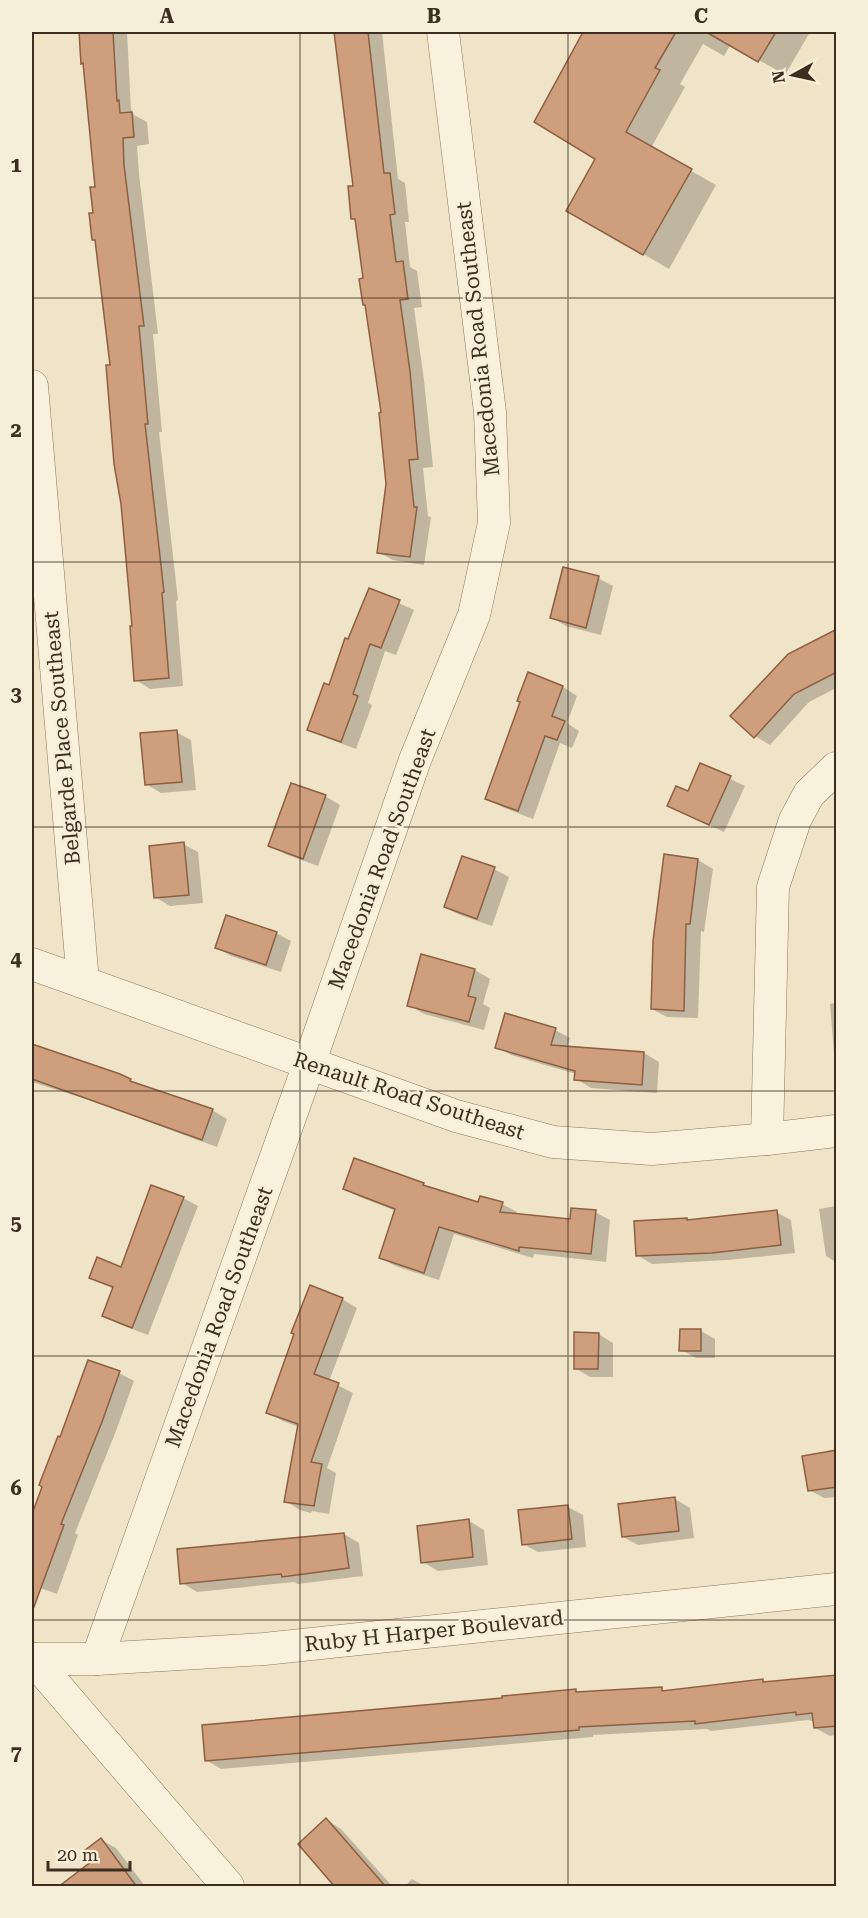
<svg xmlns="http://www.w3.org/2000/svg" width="868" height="1918" font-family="'Roboto Serif',serif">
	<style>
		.shadow { fill: #0003 }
		.building { fill: #cf9f7d; stroke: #8d5f41; stroke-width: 1.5 }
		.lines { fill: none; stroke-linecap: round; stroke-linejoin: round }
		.minor-casing { stroke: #8d765c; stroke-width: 33 }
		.minor { stroke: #faf1dc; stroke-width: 32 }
		.grid { fill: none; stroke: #3d2e20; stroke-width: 1.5; stroke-opacity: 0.55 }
		.labels { text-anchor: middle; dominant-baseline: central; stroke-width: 5; stroke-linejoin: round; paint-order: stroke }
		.street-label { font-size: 21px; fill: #3d2e20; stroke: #f7eed8 }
		.neatline { fill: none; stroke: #3d2e20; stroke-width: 2 }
		.grid-label { font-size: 20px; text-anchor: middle; font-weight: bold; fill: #3d2e20 }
	</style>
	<rect width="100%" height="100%" fill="#f0e4c8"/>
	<g class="shadow">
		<path d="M81,32H127L131,109L134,115L147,122L149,144L137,146L139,174L158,334H153L162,432H159L178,600L176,601L183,686L150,689L136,680L134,627L112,366L97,241L93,239L97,188L85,64L82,63Z"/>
		<path d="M335,32H382L398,179L405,183L409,222H405L410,267L417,271L422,307L414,308L424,380L433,467L423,468L428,516L431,517L424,565L393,560L378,552L388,484L382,414L357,221L353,218L355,187Z"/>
		<path d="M585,32H810L785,75L731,44L724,56L703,44L680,84L685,87L651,148L716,185L669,269L568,210L597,158L536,121Z"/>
		<path d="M598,578L613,586L601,635L566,626L551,617Z"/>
		<path d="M370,590L414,610L396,655L385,651L368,703L372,705L356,749L324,737L309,729L330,687Z"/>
		<path d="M836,631V688L809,702L770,745L755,736Z"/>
		<path d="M529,674L563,687L577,696L567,723L579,731L572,748L560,743L533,819L502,807L487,799L522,702Z"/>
		<path d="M176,732L191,740L196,790L161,793L146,784Z"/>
		<path d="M701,765L745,786L724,832L669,806L689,793Z"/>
		<path d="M325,796L340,805L318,866L285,854L270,845Z"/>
		<path d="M183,844L198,852L203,903L170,906L155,897Z"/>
		<path d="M698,860L713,869L704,932L701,931L698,1018L667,1017L652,1009Z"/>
		<path d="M494,869L509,877L492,926L460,915L445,907Z"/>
		<path d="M276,933L291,941L281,972L231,956L216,947Z"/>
		<path d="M422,956L475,970L490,979L483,1004L490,1008L484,1030L424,1014L409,1005Z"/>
		<path d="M836,1003V1054L834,1053L830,1004Z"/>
		<path d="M555,1030L570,1038L567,1048L644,1053L659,1062L657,1093L591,1088L576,1079V1074L511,1055L497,1047Z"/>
		<path d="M32,1045L120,1076L142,1087L212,1110L227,1119L217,1147L89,1100L32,1082Z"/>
		<path d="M423,1185L431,1189L479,1204H502L517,1212L516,1215L571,1221L595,1212L610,1220L606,1262L534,1254L533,1258L454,1234L439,1280L395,1266L380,1257L396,1211L360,1197L345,1189Z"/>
		<path d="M183,1198L198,1206L148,1335L119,1324L104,1316L114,1289L91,1277L122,1269Z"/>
		<path d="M836,1206V1262L826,1256L819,1209Z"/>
		<path d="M776,1212L791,1220L795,1253L728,1260L652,1264L637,1255L687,1219L689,1221Z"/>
		<path d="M342,1299L357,1308L329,1381L353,1393L327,1468L336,1473L329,1514L312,1511L311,1513L300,1510L285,1501L299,1427L283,1421L268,1412Z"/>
		<path d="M701,1331L715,1339V1358H696L681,1350Z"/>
		<path d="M598,1334L613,1343V1377H590L575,1368Z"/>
		<path d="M119,1373L134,1381L116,1431L75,1533L78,1535L57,1594L32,1585V1518L61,1439Z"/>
		<path d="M836,1452V1497L824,1498L809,1490Z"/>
		<path d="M675,1499L690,1508L694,1538L638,1545L623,1537Z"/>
		<path d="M568,1507L583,1515L586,1547L538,1552L523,1544Z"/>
		<path d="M469,1521L484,1530L488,1565L438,1571L423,1562Z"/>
		<path d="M344,1534L359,1543L363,1576L298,1584L294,1582L197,1592L182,1583Z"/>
		<path d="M836,1677V1735L830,1736L815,1728V1722L808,1720L711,1731L707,1729L593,1735V1737L221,1769L206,1760L504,1699L575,1691L580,1693L662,1689L667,1692L762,1681L766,1683Z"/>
		<path d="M327,1820L341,1829L392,1886H338Z"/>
		<path d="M101,1840L116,1848L145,1886H77L94,1861Z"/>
		<path d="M412,1879L425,1886H405Z"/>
	</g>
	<g class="building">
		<path d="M79,32H113L117,101L119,100L120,113L132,112L134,137L123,138L124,165L144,326H139L148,424H145L164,592L162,593L169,678L134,681L130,626H132L121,504L114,464L106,365H110L95,240H92L89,213H93L90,187H95L83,63L81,64Z"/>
		<path d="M334,32H368L384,173H390L395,214L390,215L396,262L403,261L408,299L400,300L410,371L418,459L409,460L414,507H417L410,557L377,553L386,484L379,413L381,412L365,305H363L359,279L363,278L355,219H351L348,186H353Z"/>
		<path d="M583,32H676L655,68L660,70L626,132L692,169L643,255L566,211L595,159L534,122Z"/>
		<path d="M706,32H776L758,62Z"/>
		<path d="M563,567L599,576L586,628L550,618Z"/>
		<path d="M369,588L400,600L381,648L370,644L353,694L358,696L341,742L307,730L324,683L329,685L345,638L348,639Z"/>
		<path d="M837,629V672L794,694L754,738L730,716L788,654Z"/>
		<path d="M528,672L563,686L552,716L565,721L557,740L545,736L518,811L485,799L520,702L517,701Z"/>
		<path d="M177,730L182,782L145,785L140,733Z"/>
		<path d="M700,763L731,776L709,825L667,806L676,786L688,791Z"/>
		<path d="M291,783L326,795L303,859L268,846Z"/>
		<path d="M184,842L189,895L154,898L149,846Z"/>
		<path d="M664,854L698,859L690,924H686L684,1011L651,1009L653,941Z"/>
		<path d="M462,856L495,867L477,919L444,907Z"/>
		<path d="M226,915L277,932L266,965L215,948Z"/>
		<path d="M421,954L475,969L468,996L476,998L469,1022L407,1006Z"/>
		<path d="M505,1013L556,1028L551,1045L644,1052L642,1085L574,1080L575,1071L495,1048Z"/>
		<path d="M32,1044L120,1074L131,1079L130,1081L213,1109L202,1140L32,1079Z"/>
		<path d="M354,1158L424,1183L423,1185L478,1202L480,1196L503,1202L500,1212L570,1219L571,1208L596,1210L591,1254L519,1247V1251L439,1227L424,1273L379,1258L395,1209L343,1189Z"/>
		<path d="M151,1185L184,1197L132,1328L102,1316L113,1287L89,1278L97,1257L121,1267Z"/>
		<path d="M777,1210L781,1245L712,1253L636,1256L634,1221L687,1218V1220Z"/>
		<path d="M310,1285L343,1298L314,1374L339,1383L311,1462L322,1464L314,1506L284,1502L298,1424L266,1413L294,1334L291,1333Z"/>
		<path d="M680,1329H701V1351H679Z"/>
		<path d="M574,1332L599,1333L598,1369H574Z"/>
		<path d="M88,1360L120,1371L102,1422L61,1524L64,1525L34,1607H32V1514L42,1487L39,1485L58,1436L60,1437Z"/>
		<path d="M837,1450V1487L808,1491L802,1456Z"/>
		<path d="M675,1497L679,1531L622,1537L618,1504Z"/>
		<path d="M568,1505L572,1539L522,1545L518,1510Z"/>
		<path d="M469,1519L473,1557L421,1563L417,1526Z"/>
		<path d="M344,1533L349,1568L282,1577L281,1574L180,1584L177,1549Z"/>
		<path d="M837,1675V1726L814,1728L812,1713L796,1715V1712L695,1724V1721L579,1727V1730L205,1761L202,1725L502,1698V1696L576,1689V1692L662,1687V1691L763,1679V1682Z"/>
		<path d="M326,1818L386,1887H335L298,1844Z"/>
		<path d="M101,1838L137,1887H58L92,1861L84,1851Z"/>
	</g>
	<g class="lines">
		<g class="minor-casing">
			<g id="minor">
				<path d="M32,386L83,982"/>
				<path d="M32,964L456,1116L553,1142L652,1149L767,1139L836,1131"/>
				<path d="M767,1139L773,887L795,820L809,794L836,768"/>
				<path d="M32,1659H97L264,1649L836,1589"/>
				<path d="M33,1659L228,1886"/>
				<path d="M97,1659L309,1064L415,760L474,615L494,523L490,412L443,32"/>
			</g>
		</g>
		<use href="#minor" class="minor"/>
	</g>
	<path class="grid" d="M300,32V1886M568,32V1886M32,298H836M32,562H836M32,827H836M32,1091H836M32,1356H836M32,1620H836"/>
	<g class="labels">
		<g class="street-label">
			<text transform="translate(478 339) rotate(-96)">Macedonia Road Southeast</text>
			<text transform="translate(62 738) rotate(-95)">Belgarde Place Southeast</text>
			<text transform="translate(382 859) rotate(-70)">Macedonia Road Southeast</text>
			<text transform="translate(409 1096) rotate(18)">Renault Road Southeast</text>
			<text transform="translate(219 1317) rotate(-70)">Macedonia Road Southeast</text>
			<text transform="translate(434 1631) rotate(-6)">Ruby H Harper Boulevard</text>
		</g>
	</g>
	<rect width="868" height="1918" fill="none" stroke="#f7eed8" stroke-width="66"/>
	<g transform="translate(793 75) rotate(262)" stroke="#f7eed8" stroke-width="4.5" paint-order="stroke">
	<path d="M0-4.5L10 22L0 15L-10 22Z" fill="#3d2e20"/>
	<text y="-9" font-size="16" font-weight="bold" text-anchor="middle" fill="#3d2e20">N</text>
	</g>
	<path d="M48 1861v9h82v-9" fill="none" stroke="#3d2e20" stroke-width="3"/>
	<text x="57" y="1861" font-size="18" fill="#3d2e20" stroke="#f7eed8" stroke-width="4.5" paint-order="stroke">20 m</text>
	<rect x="33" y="33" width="802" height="1852" class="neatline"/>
	<g class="grid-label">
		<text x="167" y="23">A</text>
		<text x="434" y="23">B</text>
		<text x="701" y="23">C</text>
		<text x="16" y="172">1</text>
		<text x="16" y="437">2</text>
		<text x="16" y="701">3</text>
		<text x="16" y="966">4</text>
		<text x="16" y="1230">5</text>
		<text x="16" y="1495">6</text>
		<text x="16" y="1760">7</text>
	</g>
</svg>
